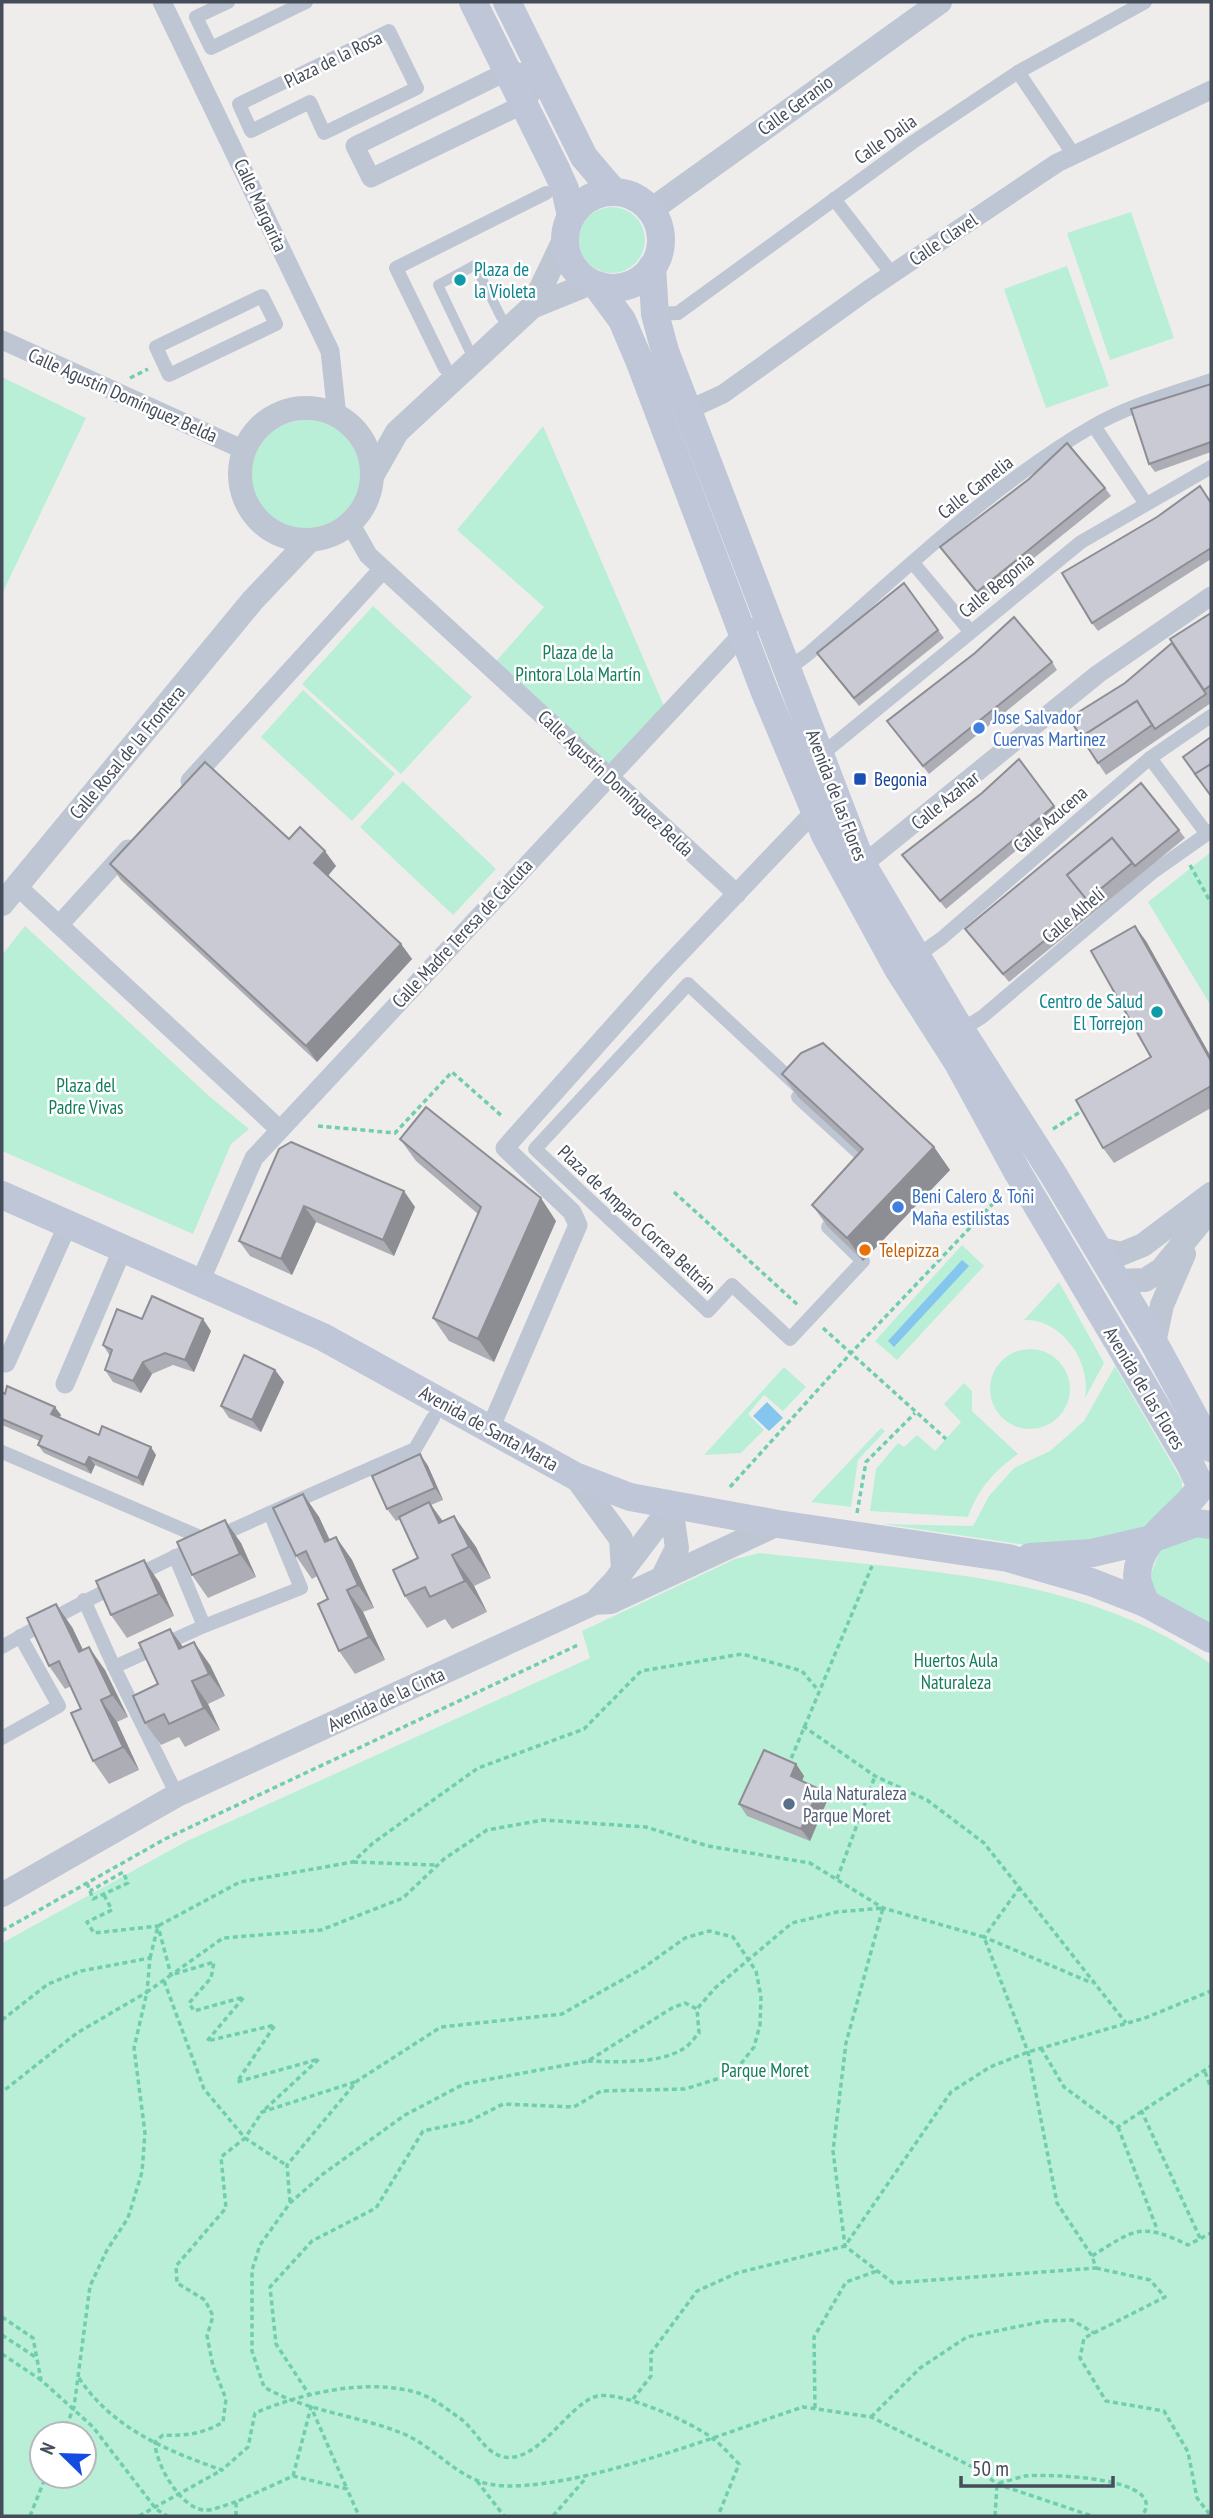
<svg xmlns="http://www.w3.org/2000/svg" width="1213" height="2518" font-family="'PT Sans Narrow',sans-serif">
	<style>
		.green { fill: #b9efd7; fill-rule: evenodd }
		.water { fill: #84c6ed }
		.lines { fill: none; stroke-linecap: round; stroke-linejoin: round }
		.path { stroke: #70ceaf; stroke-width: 3.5; stroke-dasharray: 5 3.5; stroke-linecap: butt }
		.service { stroke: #bfc6d3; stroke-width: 10 }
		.pedestrian { stroke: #bfc6d3; stroke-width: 14 }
		.minor { stroke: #bfc6d3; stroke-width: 19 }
		.tertiary { stroke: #bfc6d3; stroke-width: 24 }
		.secondary { stroke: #bec6d7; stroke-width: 28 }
		.path-bridge { stroke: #70ceaf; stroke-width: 3.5; stroke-dasharray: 5 3.5; stroke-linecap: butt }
		.wall { fill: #adaeb5 }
		.shaded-wall { fill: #8d8d94 }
		.building { fill: #c9cad3; stroke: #8d8d94; stroke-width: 2 }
		.culture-dot { fill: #0f9aa8; stroke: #fff; stroke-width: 2.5 }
		.shop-dot { fill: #3f7fe0; stroke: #fff; stroke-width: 2.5 }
		.transit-dot { fill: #1a4fb4; stroke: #fff; stroke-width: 2.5 }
		.food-dot { fill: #e8710a; stroke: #fff; stroke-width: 2.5 }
		.service-dot { fill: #5c6f8a; stroke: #fff; stroke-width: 2.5 }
		.labels { text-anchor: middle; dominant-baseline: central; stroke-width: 5; stroke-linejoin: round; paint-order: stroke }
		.street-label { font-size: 19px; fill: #454c5a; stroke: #fff }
		.culture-label { font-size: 19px; fill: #0d838f; stroke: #fff; text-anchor: start }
		.park-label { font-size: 19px; fill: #147d5a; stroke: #fff }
		.shop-label { font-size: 19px; fill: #366cbe; stroke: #fff; text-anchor: start }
		.transit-label { font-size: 19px; fill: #164399; stroke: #fff; text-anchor: start }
		.food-label { font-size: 19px; fill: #c56008; stroke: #fff; text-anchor: start }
		.service-label { font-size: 19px; fill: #4e5e75; stroke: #fff; text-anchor: start }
	</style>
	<rect width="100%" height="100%" fill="#efedec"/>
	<g class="green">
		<circle cx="612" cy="240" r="33"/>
		<path d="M1131,212L1174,338L1110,360L1067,233Z"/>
		<path d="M1067,266L1109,386L1046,408L1004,289Z"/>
		<path d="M2,377L86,418L2,594Z"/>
		<circle cx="306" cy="476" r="56"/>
		<path d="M543,426L667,713L608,776L490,668L544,607L457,530Z"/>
		<path d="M373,606L472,697L401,774L302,684Z"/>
		<path d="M303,690L395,774L352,821L261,737Z"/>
		<path d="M403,781L496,869L453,915L360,827Z"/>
		<path d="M1211,852V1006L1148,902Z"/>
		<path d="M25,926L209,1096L249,1129L231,1144L193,1234L2,1151V955Z"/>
		<path d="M962,1245L984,1266L897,1360L875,1341Z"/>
		<path d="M1059,1282L1104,1363L1085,1398C1092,1363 1062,1318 1024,1320Z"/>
		<circle cx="1030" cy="1389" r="40"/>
		<path d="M1115,1366L1182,1481V1493L1139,1532L1068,1551L883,1524L973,1526L989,1496L1014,1468L1050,1451L1084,1421Z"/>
		<path d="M784,1367L806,1387L783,1411L764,1395L748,1414L764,1430L741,1453L704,1455Z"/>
		<path d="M964,1383L972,1391V1411L1018,1454C994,1471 978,1489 968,1517L870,1511L876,1469L898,1443L904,1447L917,1435L935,1451L961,1422L944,1404Z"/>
		<path d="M881,1428L885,1431L858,1460L851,1507L811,1502Z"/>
		<path d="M1200,1535L1211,1538V1624L1156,1594L1149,1579L1161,1548Z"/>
		<path d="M760,1553C915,1571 1078,1572 1211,1664V2516H2V1943L187,1841L590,1658L582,1631L735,1559ZM42,2434H84V2476H42Z"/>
	</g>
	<g class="water">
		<path d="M962,1260L969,1266L894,1347L888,1341Z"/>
		<path d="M767,1402L783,1418L769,1431L753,1416Z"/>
	</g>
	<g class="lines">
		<g class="path">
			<path d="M130,378L148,369"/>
			<path d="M1190,865L1211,903"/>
			<path d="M318,1126L395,1133L452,1072L503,1117"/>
			<path d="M1053,1129L1085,1109"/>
			<path d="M674,1192L799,1306"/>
			<path d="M823,1328L946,1439"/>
			<path d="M730,1487L851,1353L1002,1194"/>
			<path d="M857,1513L866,1462L915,1413"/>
			<path d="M803,1726L875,1776L927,1800L984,1843L1126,2023"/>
			<path d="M788,1766L872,1566"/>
			<path d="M353,1862L435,1865"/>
			<path d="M837,1879L875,1776"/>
			<path d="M87,1883L93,1899L128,1883L123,1872L90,1891"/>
			<path d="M1020,1887L984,1937L1092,1983"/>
			<path d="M104,1895L112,1910L87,1922L94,1933L158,1926L171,1975L223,1938L321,1930L403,1898L444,1859L487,1830L543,1820L646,1827L708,1846L810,1863L883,1908L984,1937L1028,2052L1057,2203L1092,2256L1096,2268L893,2283L845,2246L833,2151L846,2043L883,1908L837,1912L792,1923L715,1988L697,2009"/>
			<path d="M2,1931L165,1839L578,1645"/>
			<path d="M150,1958L158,1926L240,1882L353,1862L373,1843L478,1768L584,1729L641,1671L742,1654L802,1671L818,1690"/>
			<path d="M164,1981L204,2089L245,2138L286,2165"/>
			<path d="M2,2020L48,1984L81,1971L150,1958L147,1992L77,2033L2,2092"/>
			<path d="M1041,2048L1064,2087L1118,2127L1211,2066"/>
			<path d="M588,2061C616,2062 659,2064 683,2049C689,2046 694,2038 699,2033L697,2009L685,2003L672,2008L588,2061L464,2084L405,2115L323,2174L290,2203L260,2245L252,2270V2351L264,2387C307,2412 358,2415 404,2434C430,2445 450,2469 476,2480C538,2508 734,2429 803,2407L871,2417L979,2470L997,2484L1092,2516"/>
			<path d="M1205,2072L1211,2088"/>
			<path d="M1141,2110L1200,2238"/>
			<path d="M1118,2127L1157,2229"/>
			<path d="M290,2202L287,2165L357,2081L441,2027L562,2014L643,1968L685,1938L709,1931L733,1937L756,1971L761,1997L760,2025L754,2047L733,2074L685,2089L601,2091L574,2107L503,2104L470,2121L423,2131L376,2208L312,2241L270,2287L276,2344L310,2396"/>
			<path d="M1092,2256C1135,2229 1141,2222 1188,2245L1211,2233"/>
			<path d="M1096,2268L1150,2280L1165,2297L1084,2338L1080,2358L1106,2401L1164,2411L1188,2452L1197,2498L1211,2516"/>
			<path d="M2,2317L33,2338L41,2380L93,2427L156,2509L167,2516"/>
			<path d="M2,2335L37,2358"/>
			<path d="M2,2354L41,2380"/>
			<path d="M79,2378C112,2428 167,2451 222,2470L248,2447L255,2413C300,2394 361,2379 411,2391C430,2395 445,2408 461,2419C476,2430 484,2453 504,2457C538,2463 566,2408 594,2397C617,2388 693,2423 712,2438C722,2445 730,2455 739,2464L718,2516"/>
			<path d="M633,2399L651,2376V2353L697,2291L737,2273L845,2246L951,2092L990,2067L1028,2052L1145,2018L1211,1991"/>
			<path d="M815,2408L814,2337L846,2282L877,2271"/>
			<path d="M871,2417L920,2368L967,2337L1045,2321L1072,2320L1094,2333"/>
			<path d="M63,2434L74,2407L90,2286L107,2250L128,2218L142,2172L145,2133L134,2048L147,1992L171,1975L214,1962L211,1978L189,2003L194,2011L244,1997L207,2041L275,2025L237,2082L319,2059L262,2112L355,2082"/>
			<path d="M293,2476L311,2407L347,2489"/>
			<path d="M477,2481L504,2516"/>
			<path d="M999,2483C1007,2481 1017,2478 1025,2476C1044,2474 1171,2476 1142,2516"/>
			<path d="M236,2502C227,2504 213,2511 204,2510C180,2508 155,2463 155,2442L163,2435C186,2436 203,2434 223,2422L226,2399L213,2366L207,2336L213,2316L205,2300L177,2283L176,2266L226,2208L221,2157L245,2138L262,2112"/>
			<path d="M30,2516L46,2476"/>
			<path d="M236,2516V2502L293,2476L347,2489L359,2516"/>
			<path d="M553,2516L586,2478"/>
			<path d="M995,2516L997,2484"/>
		</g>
		<path class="service" d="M473,358L438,285L475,265L501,317L510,327"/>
		<g class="pedestrian">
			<path d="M228,2L196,17L211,48L306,2"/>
			<path d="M389,31L417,88L324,133L310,102L251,131L239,104Z"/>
			<path d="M1018,72L1074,155"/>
			<path d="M834,199L892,274"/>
			<path d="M262,296L276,324L169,375L156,347Z"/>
			<path d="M655,314L678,313L913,142L1018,72L1145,2"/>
			<path d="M445,368L396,268L546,193"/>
			<path d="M1094,426L1146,504"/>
			<path d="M913,563L970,631"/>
			<path d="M789,668L807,655C896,578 991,485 1093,426C1130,405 1171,394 1211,380"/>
			<path d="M821,755L1081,542L1211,467"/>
			<path d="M1150,758L1207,834"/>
			<path d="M917,956L942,938L1150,758L1211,716"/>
			<path d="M688,984L803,1091L798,1097L879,1171L828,1227L863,1261L790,1339L732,1285L708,1311L535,1149Z"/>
			<path d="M961,1030L982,1017L1153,872L1211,831"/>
			<path d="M2,1452L207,1540"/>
			<path d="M175,1556L204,1626L301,1588L270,1513"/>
			<path d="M84,1600L114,1667L204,1626"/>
			<path d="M2,1647C135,1570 275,1510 415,1449L433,1418"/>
			<path d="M114,1667L177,1795"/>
			<path d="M2,1738L59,1706L20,1636"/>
		</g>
		<g class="minor">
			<path d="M162,2L330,351L337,416"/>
			<path d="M508,71L544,75L524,104L371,178L355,146Z"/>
			<path d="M2,340L244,450"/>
			<path d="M688,410L723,394L868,290L1057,163L1211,90"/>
			<path d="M350,523L368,555L737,894"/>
			<path d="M190,781L383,569"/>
			<path d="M855,871L1098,674L1211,596"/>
			<path d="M17,886L279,1129"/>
			<path d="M59,925L128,849"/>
			<path d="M200,1282L254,1158L749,627"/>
			<path d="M6,1363L68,1224"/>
			<path d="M65,1384L123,1248"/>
			<path d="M490,1429L578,1225L572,1212L505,1148L661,973L815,811"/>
		</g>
		<g class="tertiary">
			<path d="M651,210L940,2"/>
			<path d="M532,307L564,240"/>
			<circle cx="306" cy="474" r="66"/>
			<path d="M372,476L397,432L532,307L591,283"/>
			<path d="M2,904L253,600L309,541"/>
			<path d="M1096,1248L1121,1254L1143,1245L1211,1194"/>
			<path d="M1115,1281L1145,1280L1161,1270L1211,1209"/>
			<path d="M1154,1343L1162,1305L1184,1254"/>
			<path d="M575,1476L621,1539L623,1570"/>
			<path d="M662,1578L677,1548L671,1507"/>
			<path d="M594,1603L614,1582L671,1507"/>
			<path d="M2,1895L177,1795L594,1603L611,1602L778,1524"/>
		</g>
		<g class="secondary">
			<path d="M473,2L556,169L565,189L571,216"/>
			<path d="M507,2L584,157L613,191"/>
			<circle cx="613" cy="240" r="48"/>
			<path d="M652,267L655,314L665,351L862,864L954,1019L1053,1174L1154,1343L1211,1448"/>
			<path d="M596,285L622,320L639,360L764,690L825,835L898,969L958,1063L1018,1173L1190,1464L1201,1487C1181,1517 1138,1537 1137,1576C1137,1584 1143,1595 1145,1603"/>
			<path d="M2,1195L323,1337L575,1476L630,1497L778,1524L1008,1558L1091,1582L1145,1603L1211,1639"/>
			<path d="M1030,1557L1092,1553L1148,1540L1196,1523L1211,1525"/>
		</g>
		<path class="path-bridge" d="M139,2516L222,2470"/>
	</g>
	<g class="wall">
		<path d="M1211,384V452L1155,472L1149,464Z"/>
		<path d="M1105,488L1111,496L982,600L940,547Z"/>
		<path d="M1211,503V559L1098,631L1092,623Z"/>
		<path d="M904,583L944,638L859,706L817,653Z"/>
		<path d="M1211,613V703L1106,775L1098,763L1125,683Z"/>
		<path d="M1052,662L1057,670L929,774L887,721Z"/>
		<path d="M1019,759L1060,814L946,909L902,855L982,793Z"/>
		<path d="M1179,830L1185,838L1009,982L965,929Z"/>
		<path d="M289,839L336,866L328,876L401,944L412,959L317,1062L121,880L110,864Z"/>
		<path d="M1146,941L1211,1057V1108L1114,1163L1103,1148L1151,1057Z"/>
		<path d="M782,1074L934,1147L950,1170L863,1261L828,1227L812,1205L859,1153L798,1097Z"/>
		<path d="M400,1139L556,1221L494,1362L449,1341L433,1318L478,1214L416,1161Z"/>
		<path d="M279,1149L415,1207L394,1256L316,1222L292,1275L250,1256L239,1241Z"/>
		<path d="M142,1319L211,1331L194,1372L173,1365L152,1374L141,1393L113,1382L105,1370L110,1356L103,1345Z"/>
		<path d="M275,1370L284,1382L261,1432L229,1418L221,1406Z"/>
		<path d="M2,1392L61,1415L59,1417L99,1435L156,1455L143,1486L95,1465L91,1474L44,1453L38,1445L40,1441L2,1425Z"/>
		<path d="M420,1454L428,1466L443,1500L431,1505L443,1521L454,1516L476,1547L491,1578L474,1586L487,1612L452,1629L445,1619L427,1628L405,1596L418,1558L400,1519L396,1521L387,1509Z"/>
		<path d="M303,1494L319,1517L330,1540L336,1537L352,1560L374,1608L363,1612L385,1660L355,1674L339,1651L328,1599L317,1576L312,1579L296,1556Z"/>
		<path d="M241,1543L256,1577L208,1598L192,1575Z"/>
		<path d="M159,1582L174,1616L127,1638L111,1615Z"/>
		<path d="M72,1627L83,1650L105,1670L128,1717L117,1722L139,1770L109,1784L93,1761L81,1709L71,1686L65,1689L49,1666Z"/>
		<path d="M183,1648L210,1665L225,1696L208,1704L220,1730L185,1747L179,1737L161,1745L145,1723L158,1684Z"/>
		<path d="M796,1764L804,1776L802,1781L819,1789L827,1801L810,1841L747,1816L739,1804Z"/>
	</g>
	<g class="shaded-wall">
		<path d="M325,851L336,866L325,879L314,863Z"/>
		<path d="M1135,926L1146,941L1211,1057V1061Z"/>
		<path d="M401,944L412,959L317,1062L306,1046Z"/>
		<path d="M934,1147L950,1170L863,1261L847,1238Z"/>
		<path d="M404,1191L415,1207L394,1256L383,1240Z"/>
		<path d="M541,1198L556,1221L494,1362L478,1339Z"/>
		<path d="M304,1206L316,1222L292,1275L281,1259Z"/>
		<path d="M203,1319L211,1331L194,1372L185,1360Z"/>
		<path d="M143,1362L152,1374L141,1393L133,1381Z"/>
		<path d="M275,1370L284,1382L261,1432L252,1420Z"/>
		<path d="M55,1407L61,1415L57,1422L51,1414Z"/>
		<path d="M151,1447L156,1455L143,1486L138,1478Z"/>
		<path d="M420,1454L428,1466L443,1500L435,1488Z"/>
		<path d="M89,1457L95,1465L91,1474L85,1465Z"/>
		<path d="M303,1494L319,1517L341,1565L325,1542Z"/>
		<path d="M429,1502L451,1534L439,1523Z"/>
		<path d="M454,1516L476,1547L491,1578L469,1547Z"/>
		<path d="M225,1520L241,1543L256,1577L240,1554Z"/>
		<path d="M336,1537L352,1560L374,1608L358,1585Z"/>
		<path d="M452,1555L474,1586L487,1612L465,1581Z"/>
		<path d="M144,1560L159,1582L174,1616L159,1594Z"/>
		<path d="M347,1590L363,1612L385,1660L369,1637Z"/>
		<path d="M56,1604L72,1627L95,1675L79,1652Z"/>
		<path d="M170,1629L186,1651L179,1649Z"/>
		<path d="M194,1642L210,1665L225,1696L209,1674Z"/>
		<path d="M89,1647L105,1670L128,1717L112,1695Z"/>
		<path d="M192,1681L208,1704L220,1730L204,1708Z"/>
		<path d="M101,1700L117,1722L139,1770L123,1747Z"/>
		<path d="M796,1764L804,1776L799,1788L791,1776Z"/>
		<path d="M819,1789L827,1801L810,1841L801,1829Z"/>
	</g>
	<g class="building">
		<path d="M1211,384V442L1149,464L1131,409Z"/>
		<path d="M1067,443L1105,488L977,592L940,547L1029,479Z"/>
		<path d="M1200,486L1211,503V548L1092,623L1062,573L1157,517Z"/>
		<path d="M904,583L938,630L854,698L817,653Z"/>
		<path d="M1211,613V685L1204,690L1170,639Z"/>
		<path d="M1014,617L1052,662L923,766L887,721L975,653Z"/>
		<path d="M1172,643L1206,694L1155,729L1137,701L1081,737L1069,718L1125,683Z"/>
		<path d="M1137,701L1152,725L1098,763L1081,737Z"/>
		<path d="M1211,737V764L1195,774L1198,778L1183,757Z"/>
		<path d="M1019,759L1054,806L940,901L902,855L982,793Z"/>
		<path d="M205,762L289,839L300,827L325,851L314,863L401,944L306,1046L110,864Z"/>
		<path d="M1211,764V796L1195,774Z"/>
		<path d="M1141,783L1179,830L1135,866L1112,838L1067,875L1090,904L1003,974L965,929Z"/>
		<path d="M1112,838L1132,863L1087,900L1067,875Z"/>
		<path d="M1135,926L1211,1061V1086L1103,1148L1076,1100L1151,1057L1091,951Z"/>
		<path d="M823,1043L934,1147L847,1238L812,1205L863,1149L782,1074L801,1053Z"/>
		<path d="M426,1107L541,1198L478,1339L433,1318L481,1207L400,1139Z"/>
		<path d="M291,1142L404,1191L383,1240L304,1206L281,1259L239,1241L279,1149Z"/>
		<path d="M152,1296L203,1319L185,1360L165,1353L143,1362L133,1381L105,1370L112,1350L103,1345L117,1309L142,1319Z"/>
		<path d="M244,1355L275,1370L252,1420L221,1406Z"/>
		<path d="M7,1386L55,1407L51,1414L99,1435L102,1426L151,1447L138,1478L89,1457L85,1465L38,1445L42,1436L2,1419V1392L5,1394Z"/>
		<path d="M420,1454L435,1488L387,1509L372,1476Z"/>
		<path d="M303,1494L325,1542L336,1537L358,1585L347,1590L369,1637L339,1651L318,1604L328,1599L306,1551L296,1556L273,1508Z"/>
		<path d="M429,1502L439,1523L454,1516L469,1547L452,1555L465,1581L430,1597L425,1587L405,1596L393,1570L418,1558L399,1517Z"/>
		<path d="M225,1520L240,1554L192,1575L177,1542Z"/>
		<path d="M144,1560L159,1594L111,1615L96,1581Z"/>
		<path d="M56,1604L79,1652L89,1647L112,1695L101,1700L123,1747L93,1761L71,1713L81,1709L59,1661L49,1666L27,1618Z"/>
		<path d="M170,1629L179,1649L194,1642L209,1674L192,1681L204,1708L169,1724L164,1714L145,1723L133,1696L158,1684L139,1643Z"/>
		<path d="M764,1750L796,1764L791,1776L819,1789L801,1829L739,1804Z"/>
	</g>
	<g class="culture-dot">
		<circle cx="460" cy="280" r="7"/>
		<circle cx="1157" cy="1012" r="7"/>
	</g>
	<g class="shop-dot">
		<circle cx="979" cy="728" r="7"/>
		<circle cx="898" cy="1207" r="7"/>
	</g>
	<rect class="transit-dot" x="853" y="772" width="14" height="14" rx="3.5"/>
	<circle class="food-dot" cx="865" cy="1250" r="7"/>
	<circle class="service-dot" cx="789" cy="1804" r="7"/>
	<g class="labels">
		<g class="street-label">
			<text transform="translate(333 59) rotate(-26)">Plaza de la Rosa</text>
			<text transform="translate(795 105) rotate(-36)">Calle Geranio</text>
			<text transform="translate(885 139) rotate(-35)">Calle Dalia</text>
			<text transform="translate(261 205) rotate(65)">Calle Margarita</text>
			<text transform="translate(943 239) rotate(-34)">Calle Clavel</text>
			<text transform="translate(123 395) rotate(24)">Calle Agustín Domínguez Belda</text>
			<text transform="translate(975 487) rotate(-38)">Calle Camelia</text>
			<text transform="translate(996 585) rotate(-39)">Calle Begonia</text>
			<text transform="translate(127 752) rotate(-50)">Calle Rosal de la Frontera</text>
			<text transform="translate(616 783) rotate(43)">Calle Agustín Domínguez Belda</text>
			<text transform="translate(837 795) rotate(69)">Avenida de las Flores</text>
			<text transform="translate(945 800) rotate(-39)">Calle Azahar</text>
			<text transform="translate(1050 819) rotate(-41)">Calle Azucena</text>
			<text transform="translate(1073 915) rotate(-40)">Calle Alhelí</text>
			<text transform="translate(462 933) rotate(-47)">Calle Madre Teresa de Calcuta</text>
			<text transform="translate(637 1219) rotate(43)">Plaza de Amparo Correa Beltrán</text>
			<text transform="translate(1145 1388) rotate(59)">Avenida de las Flores</text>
			<text transform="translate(489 1428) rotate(29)">Avenida de Santa Marta</text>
			<text transform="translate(386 1699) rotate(-25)">Avenida de la Cinta</text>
		</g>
		<g class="culture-label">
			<text x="474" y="269">Plaza de<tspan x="474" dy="22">la Violeta</tspan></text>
			<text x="1143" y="1001" text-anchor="end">Centro de Salud<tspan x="1143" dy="22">El Torrejon</tspan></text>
		</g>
		<g class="park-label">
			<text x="578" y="652">Plaza de la<tspan x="578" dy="22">Pintora Lola Martín</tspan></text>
			<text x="86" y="1085">Plaza del<tspan x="86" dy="22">Padre Vivas</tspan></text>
			<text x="956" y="1660">Huertos Aula<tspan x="956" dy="22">Naturaleza</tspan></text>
			<text x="765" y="2070">Parque Moret</text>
		</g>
		<g class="shop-label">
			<text x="993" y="717">Jose Salvador<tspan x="993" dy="22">Cuervas Martinez</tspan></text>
			<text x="912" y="1196">Beni Calero &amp; Toñi<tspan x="912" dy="22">Maña estilistas</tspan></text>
		</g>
		<g class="transit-label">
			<text x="874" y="779">Begonia</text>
		</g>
		<g class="food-label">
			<text x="879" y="1250">Telepizza</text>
		</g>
		<g class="service-label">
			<text x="803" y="1793">Aula Naturaleza<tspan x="803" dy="22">Parque Moret</tspan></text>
		</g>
	</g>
	<rect width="1213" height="2518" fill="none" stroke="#454c5a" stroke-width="7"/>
	<g transform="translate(63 2455) rotate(293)"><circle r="33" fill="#ffffff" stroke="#b5b7bd" stroke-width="2"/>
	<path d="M0-5L12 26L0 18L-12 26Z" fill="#144ce1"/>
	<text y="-10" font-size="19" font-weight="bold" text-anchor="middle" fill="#454c5a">N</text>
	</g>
	<path d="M961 2476v10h152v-10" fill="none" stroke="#454c5a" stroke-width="3.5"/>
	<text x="972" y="2476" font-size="21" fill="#454c5a" stroke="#ffffff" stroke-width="5" paint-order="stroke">50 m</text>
</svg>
